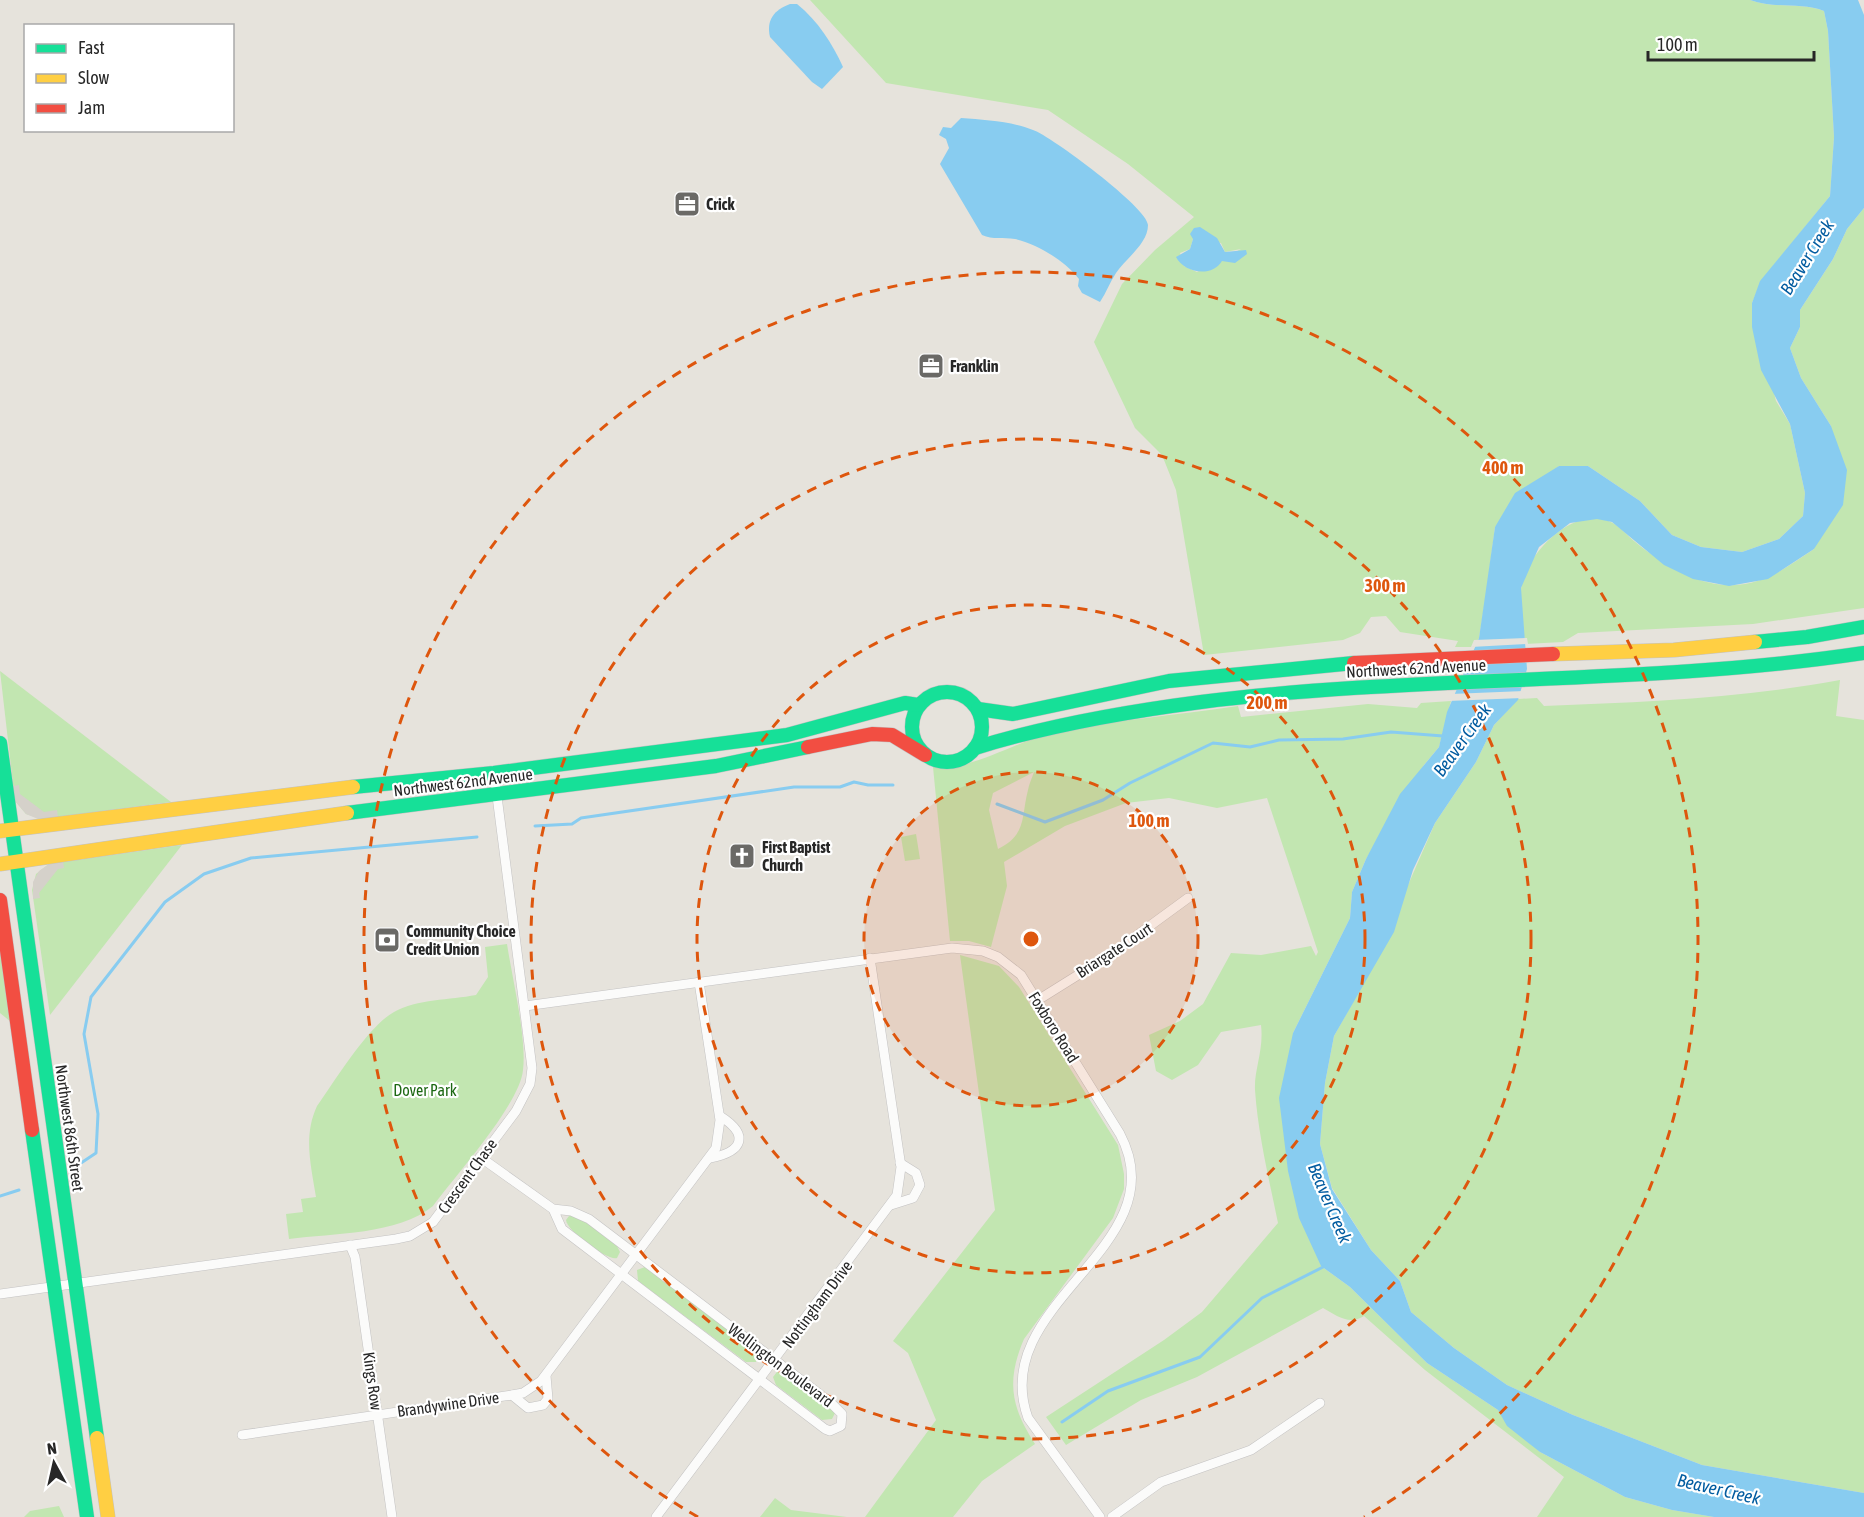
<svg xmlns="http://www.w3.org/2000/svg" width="1864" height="1517" font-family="'Asap Condensed',sans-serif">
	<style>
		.green { fill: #c2e6b1; fill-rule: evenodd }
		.plaza { fill: #d5d1ca }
		.water { fill: #88ccf0 }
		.pier { fill: #e6e3dc }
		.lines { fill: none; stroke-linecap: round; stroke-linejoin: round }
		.stream { stroke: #88ccf0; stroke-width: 3 }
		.street-casing { stroke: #c3c2c2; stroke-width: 10 }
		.fast-casing { stroke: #c3c2c2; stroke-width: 15 }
		.slow-casing { stroke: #c3c2c2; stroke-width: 15 }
		.jam-casing { stroke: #c3c2c2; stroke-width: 15 }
		.street { stroke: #fbfbfa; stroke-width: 9 }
		.fast { stroke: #16e098; stroke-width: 14 }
		.slow { stroke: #ffcf43; stroke-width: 14 }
		.jam { stroke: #f24e42; stroke-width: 14 }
		.ring { fill: none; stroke: #de560d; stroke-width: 3; stroke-dasharray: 10 8 }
		.labels { text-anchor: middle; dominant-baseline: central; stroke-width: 4.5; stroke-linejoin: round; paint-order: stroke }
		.poi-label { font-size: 16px; font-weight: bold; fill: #272727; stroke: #fff; text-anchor: start }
		.street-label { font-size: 16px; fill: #272727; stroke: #fff }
		.park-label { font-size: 16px; fill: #1d6813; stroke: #fff }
		.water-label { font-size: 18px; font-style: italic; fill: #025ca0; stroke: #fff }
		.centre { fill: #de560d; stroke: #fff; stroke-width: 3 }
		.ring-label { font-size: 18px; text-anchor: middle; font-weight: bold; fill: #de560d; stroke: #fff; stroke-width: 4.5; stroke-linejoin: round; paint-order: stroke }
	</style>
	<rect width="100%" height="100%" fill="#e6e3dc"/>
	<g class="green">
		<path d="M810,0H1750C1774,9 1800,2 1824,11L1828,31L1834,137L1830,196L1761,281L1752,303L1776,401L1790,424L1805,493L1803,516L1779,539L1742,552L1701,547L1672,535L1640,501L1588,466H1559L1495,527L1486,595L1479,638L1474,647H1455L1458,641L1400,632L1386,616L1371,617L1360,633L1343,640L1204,655L1176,490L1162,455L1135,428L1094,342L1122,284L1155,250L1194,217L1128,164L1048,110L886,83ZM1193,239L1221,243L1225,252L1241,249L1197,272L1184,266L1180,253L1190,249Z"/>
		<path d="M1864,208V608L1753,624L1578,633L1563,642L1525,644C1524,627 1518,606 1521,589C1525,554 1575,502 1613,523C1620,527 1627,535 1634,541C1660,562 1693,584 1727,585C1762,587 1787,567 1814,549L1831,426L1801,378L1790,348L1800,327V310L1833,259L1847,229Z"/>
		<path d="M0,671L171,802L42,819L26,814L15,801Z"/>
		<path d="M1840,680L1836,716L1864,720V1493L1702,1465L1573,1415L1507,1385L1454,1348L1411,1312L1400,1281L1371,1250L1332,1188L1320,1144L1325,1083L1334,1036L1372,968L1435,823L1476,762L1494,725L1518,699L1537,698L1544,706C1643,702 1743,698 1840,680Z"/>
		<path d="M1451,701L1439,747L1424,765L1366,859L1352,892L1350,918L1293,1033L1321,1266L1350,1287L1427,1363L1498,1410L1540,1452L1625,1497L1672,1510L1714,1517H1537L1564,1477L1425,1370L1364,1316C1349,1326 1336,1315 1323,1308L1197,1377L1141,1400L1066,1445L1046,1417L1164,1340L1202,1312L1278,1223C1269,1179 1258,1134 1255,1090C1254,1069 1264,1051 1261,1025L1221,1032L1198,1065L1172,1080L1156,1071L1149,1035L1180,1021L1203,1004L1231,953L1261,955L1311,946L1316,956L1318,952L1267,798L1217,808L1169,798L1126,803L1065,826L1004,862L1007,886L991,947L969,941H950L933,767C971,772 1017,740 1056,732C1115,720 1177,715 1238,706L1241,717L1368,704L1417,708L1421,703ZM1034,772C1032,778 1029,784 1028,790C1021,817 1027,835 998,849L989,810L993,793Z"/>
		<path d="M916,834L920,859L905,861L901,837Z"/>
		<path d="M182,845L50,1015L32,890L36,874L49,864Z"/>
		<path d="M0,937L11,1022L0,1013Z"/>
		<path d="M507,944C512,977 527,1039 523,1070C520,1104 455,1176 433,1206C398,1235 333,1233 289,1239L286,1214L303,1212L301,1199L316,1197C311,1166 303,1136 317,1106C335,1081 368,1026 394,1012C417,999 450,1000 476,995L488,977L485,947Z"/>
		<path d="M960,955L999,966L1019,987L1118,1145L1124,1174V1189L1113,1218L1024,1339C1006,1381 1011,1407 1035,1444L982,1481L953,1517H865L936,1420L908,1353L893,1341L995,1210Z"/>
		<path d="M569,1216H578L617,1246L620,1252L617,1258C607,1261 567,1231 566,1220Z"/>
		<path d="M645,1267L758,1352L756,1362H746L638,1281L637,1270Z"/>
		<path d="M777,1372L785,1373L832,1407L835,1413L832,1419L822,1420L776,1385L773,1377Z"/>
		<path d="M775,1498L791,1510L847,1517H760Z"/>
		<path d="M59,1506L64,1517H24L30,1511Z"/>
	</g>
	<g class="plaza">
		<path d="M19,785L20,794L44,812L57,810L58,817L38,819L26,814L15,801L13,786Z"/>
		<path d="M63,861L64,868L58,869L39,893L40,898L33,899V882L39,871L49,864Z"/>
	</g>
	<g class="water">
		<path d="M1750,0H1858L1864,15V208L1847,229L1833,259L1800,310V327L1790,348L1801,378L1831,426L1847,470L1843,505L1814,549L1768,579L1729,586L1693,579L1664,565L1612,522L1597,519L1570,523L1539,547L1521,588L1527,669L1518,700L1494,725L1476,762L1435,823L1413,870L1394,932L1334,1036L1325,1083L1320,1144L1332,1189L1371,1250L1400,1281L1411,1312L1454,1348L1507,1385L1573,1415L1702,1465L1864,1493V1517H1714L1672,1510L1625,1497L1540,1452L1507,1426L1498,1410L1427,1363L1350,1287L1321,1266L1299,1218L1288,1171L1279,1098L1293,1033L1350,918L1352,892L1366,859L1400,794L1439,747L1447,712L1479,638L1495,527L1515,493L1559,466H1588L1640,501L1672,535L1701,547L1742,552L1779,539L1803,516L1805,493L1790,424L1761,370L1752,327V303L1760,281L1830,196L1834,137L1828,31L1824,11C1801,2 1774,9 1750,0Z"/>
		<path d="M790,4H797C818,21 832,43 843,67L822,89L812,82L770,37C766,20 774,10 790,4Z"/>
		<path d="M961,118C985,120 1011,121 1033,130C1051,136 1148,208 1148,225C1148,244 1125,259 1116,273C1110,282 1106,293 1100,302L1082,293L1078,286L1079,279C1064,260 1037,244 1015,239C1003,237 993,240 982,235L940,164L949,148L946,139L939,135L943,127L951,128Z"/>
		<path d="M1200,227L1217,238L1225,252L1246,250L1247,254L1235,263L1222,261C1212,278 1184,273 1176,257L1190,249L1193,239L1190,234L1194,228Z"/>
	</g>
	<g class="pier">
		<path d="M1527,638L1528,644L1471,647L1474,640Z"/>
		<path d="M1524,691L1522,698L1448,701L1451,694Z"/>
	</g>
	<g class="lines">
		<g class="stream">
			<path d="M997,804L1045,822L1103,800L1130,783L1213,743L1250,747L1279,740L1343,739L1391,732L1443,736"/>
			<path d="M535,826L572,824L581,818L794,787H840L854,782L868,785H893"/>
			<path d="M81,1163L96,1153L98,1114L84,1034L91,997L165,902L204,874L251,858L477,837"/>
			<path d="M0,1196L19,1190"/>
			<path d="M1062,1422L1108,1391L1200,1357L1262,1298L1325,1266"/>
		</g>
		<g class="street-casing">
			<g id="street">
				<path d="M1038,1000L1110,955L1188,898"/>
				<path d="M525,1006L952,948L983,951L998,957L1021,975L1120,1134C1180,1247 986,1302 1028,1418L1100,1517"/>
				<path d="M480,1157L553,1209L571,1211L589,1219L830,1402L842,1414L841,1426L830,1431L825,1429L562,1229L553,1209"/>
				<path d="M710,1158C743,1152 750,1135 720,1116"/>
				<path d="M891,1205L913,1198L920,1185L916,1173L900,1163"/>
				<path d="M350,1245L355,1257L392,1517"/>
				<path d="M0,1294L396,1239L410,1236L433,1222L516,1111L530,1084L532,1068L494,773"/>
				<path d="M512,1395L528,1408L543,1405L548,1399L546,1376"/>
				<path d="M242,1435L512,1395L523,1393L541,1381L716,1148L720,1120L699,982"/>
				<path d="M656,1517L897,1195L901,1167L870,958"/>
				<path d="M1112,1517L1161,1482L1251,1450L1320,1403"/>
			</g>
		</g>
		<g class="fast-casing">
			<g id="fast">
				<path d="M1755,642L1807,637L1864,627"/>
				<circle cx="947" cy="727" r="35"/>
				<path d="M978,709L1013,714L1169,681L1354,663"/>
				<path d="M0,743L97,1438"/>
				<path d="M975,748C1049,725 1124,712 1201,702C1421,674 1644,686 1864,653"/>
				<path d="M353,787L494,773L787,735L905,703L918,705"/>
				<path d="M347,813L716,766L808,747"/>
				<path d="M32,1130L87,1517"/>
			</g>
		</g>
		<g class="slow-casing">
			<g id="slow">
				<path d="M1553,654L1674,650L1755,642"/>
				<path d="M0,831L353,787"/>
				<path d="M0,864L347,813"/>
				<path d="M97,1438L108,1517"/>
			</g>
		</g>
		<g class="jam-casing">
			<g id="jam">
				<path d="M1354,663L1553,654"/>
				<path d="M808,747L872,734L892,735L925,755"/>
				<path d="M0,900L32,1130"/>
			</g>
		</g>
		<use href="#street" class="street"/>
		<use href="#fast" class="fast"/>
		<use href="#slow" class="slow"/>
		<use href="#jam" class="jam"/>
	</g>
	<circle cx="1031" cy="939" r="167" fill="#de560d" fill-opacity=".12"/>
	<g class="ring">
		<circle cx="1031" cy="939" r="167"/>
		<circle cx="1031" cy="939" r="334"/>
		<circle cx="1031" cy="939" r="500"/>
		<path d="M698 1517A667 667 0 1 1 1364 1517"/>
	</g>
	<defs>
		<g id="office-square" transform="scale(1.35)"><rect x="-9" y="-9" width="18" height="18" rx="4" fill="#6a6966" stroke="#fff"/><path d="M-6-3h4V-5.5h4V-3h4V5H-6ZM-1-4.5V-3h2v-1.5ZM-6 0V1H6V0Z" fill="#fff"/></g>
		<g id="church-square" transform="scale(1.35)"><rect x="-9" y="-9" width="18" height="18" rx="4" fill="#6a6966" stroke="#fff"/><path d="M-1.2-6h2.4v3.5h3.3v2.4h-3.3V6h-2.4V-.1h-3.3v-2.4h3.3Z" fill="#fff"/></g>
		<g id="bank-square" transform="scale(1.35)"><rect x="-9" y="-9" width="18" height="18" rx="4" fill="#6a6966" stroke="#fff"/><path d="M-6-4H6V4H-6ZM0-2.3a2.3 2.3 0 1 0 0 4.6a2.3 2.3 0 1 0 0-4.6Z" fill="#fff"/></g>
	</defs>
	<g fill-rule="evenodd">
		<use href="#office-square" x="687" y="204"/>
		<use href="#office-square" x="931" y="366"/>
		<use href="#church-square" x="742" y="856"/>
		<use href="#bank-square" x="387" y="940"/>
	</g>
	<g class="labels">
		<g class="poi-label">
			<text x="706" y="204">Crick</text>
			<text x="950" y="366">Franklin</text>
			<text x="762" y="847">First Baptist<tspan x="762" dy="18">Church</tspan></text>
			<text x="406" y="931">Community Choice<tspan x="406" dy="18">Credit Union</tspan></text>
		</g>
		<g class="street-label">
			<text transform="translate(1416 668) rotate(-3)">Northwest 62nd Avenue</text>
			<text transform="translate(463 782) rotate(-7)">Northwest 62nd Avenue</text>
			<text transform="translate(1114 950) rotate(-33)">Briargate Court</text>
			<text transform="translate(1054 1027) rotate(58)">Foxboro Road</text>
			<text transform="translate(70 1128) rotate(82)">Northwest 86th Street</text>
			<text transform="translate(467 1176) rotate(-54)">Crescent Chase</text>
			<text transform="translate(817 1304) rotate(-53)">Nottingham Drive</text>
			<text transform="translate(781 1365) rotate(37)">Wellington Boulevard</text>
			<text transform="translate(373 1381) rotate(82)">Kings Row</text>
			<text transform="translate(448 1404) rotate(-8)">Brandywine Drive</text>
		</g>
		<g class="park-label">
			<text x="425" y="1090">Dover Park</text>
		</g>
		<g class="water-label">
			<text transform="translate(1807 257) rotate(-58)">Beaver Creek</text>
			<text transform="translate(1462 740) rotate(-54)">Beaver Creek</text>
			<text transform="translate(1330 1203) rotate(67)">Beaver Creek</text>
			<text transform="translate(1719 1489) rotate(13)">Beaver Creek</text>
		</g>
	</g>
	<circle cx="1031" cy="939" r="9" class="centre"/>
	<g class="ring-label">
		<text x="1503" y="474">400 m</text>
		<text x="1385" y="592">300 m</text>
		<text x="1267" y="709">200 m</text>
		<text x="1149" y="827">100 m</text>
	</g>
	<rect x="24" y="24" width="210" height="108" fill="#ffffff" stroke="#a9a9a9" stroke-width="1.5"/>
	<rect x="36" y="44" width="30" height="9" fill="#16e098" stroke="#a9a9a9" stroke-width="1.5"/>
	<text x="78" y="54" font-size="18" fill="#272727">Fast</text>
	<rect x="36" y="74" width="30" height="9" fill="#ffcf43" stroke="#a9a9a9" stroke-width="1.5"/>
	<text x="78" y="84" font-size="18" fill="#272727">Slow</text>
	<rect x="36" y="104" width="30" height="9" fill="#f24e42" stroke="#a9a9a9" stroke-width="1.5"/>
	<text x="78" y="114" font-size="18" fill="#272727">Jam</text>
	<g transform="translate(54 1463) rotate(352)" stroke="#ffffff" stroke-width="4.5" paint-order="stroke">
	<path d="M0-4.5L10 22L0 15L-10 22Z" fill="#272727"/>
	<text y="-9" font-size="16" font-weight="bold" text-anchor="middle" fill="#272727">N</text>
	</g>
	<path d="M1648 51v9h166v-9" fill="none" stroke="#272727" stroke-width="3"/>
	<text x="1657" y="51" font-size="18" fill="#272727" stroke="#ffffff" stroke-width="4.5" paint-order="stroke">100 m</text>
</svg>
